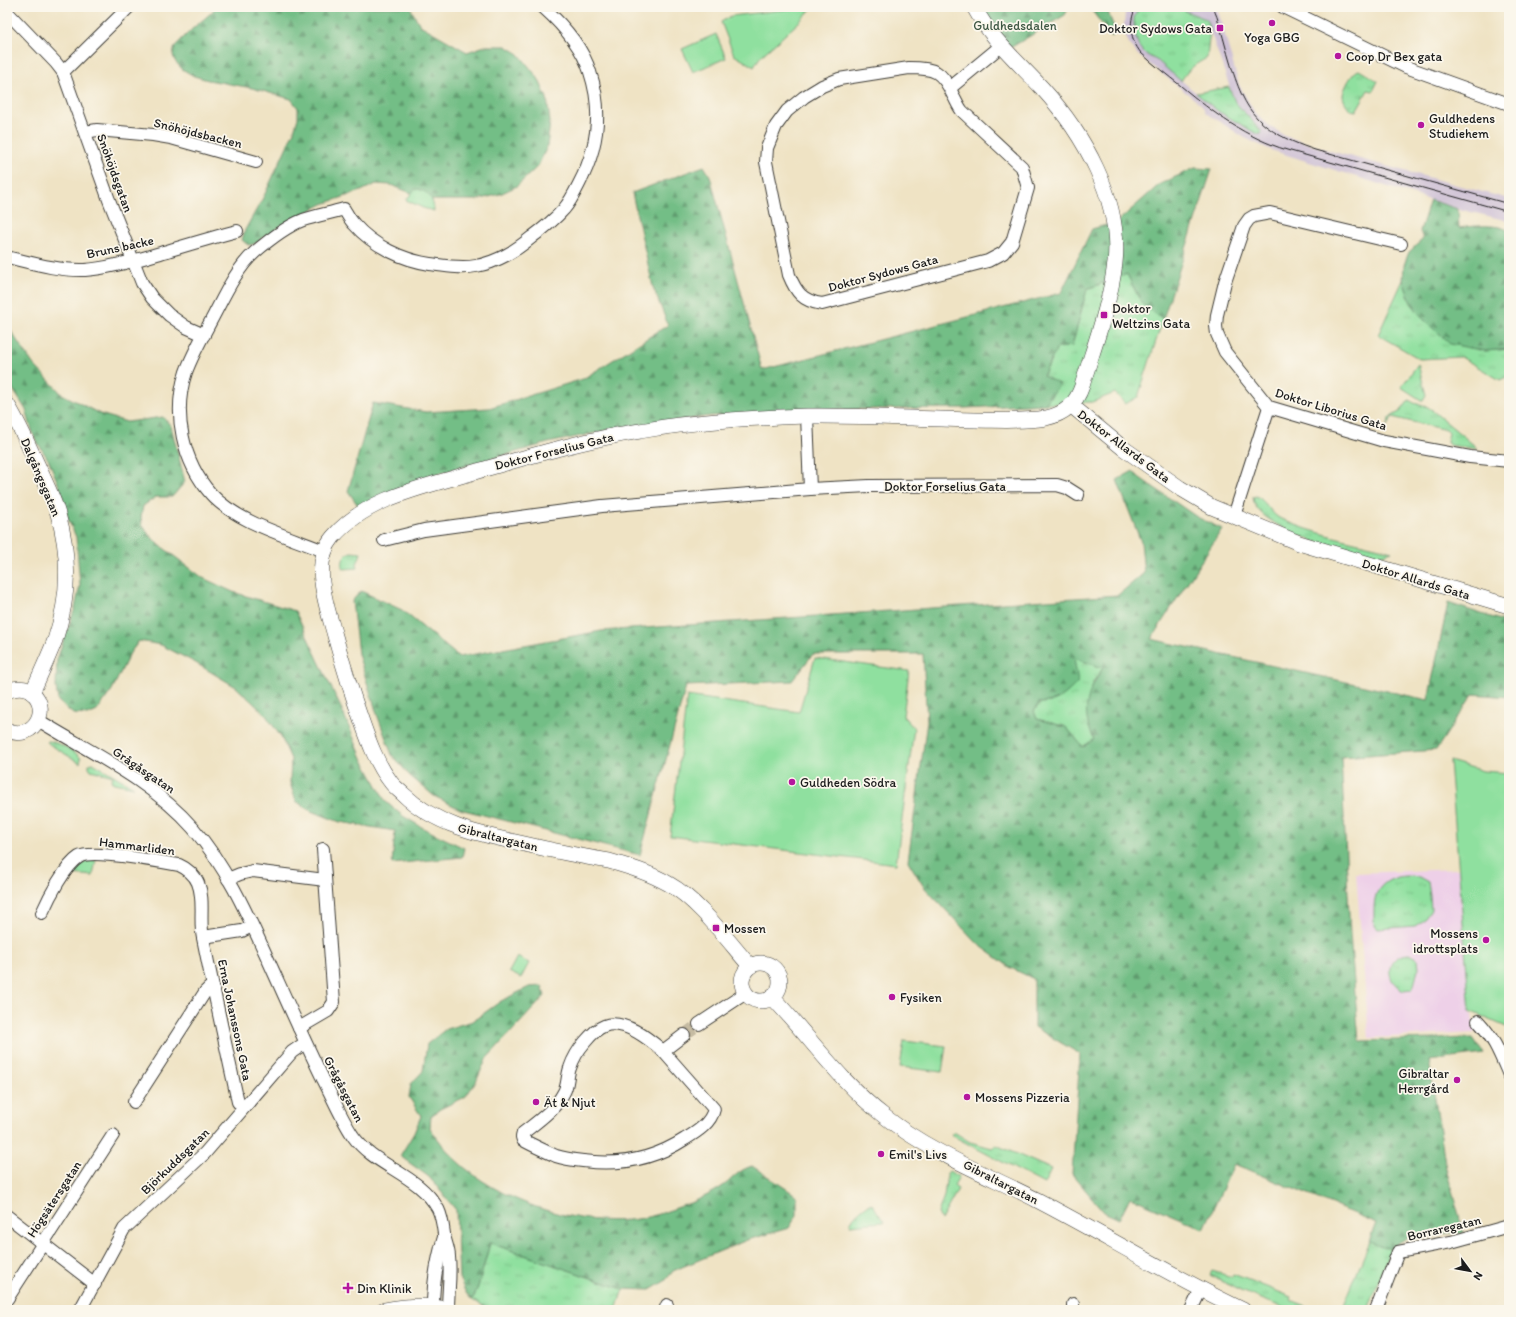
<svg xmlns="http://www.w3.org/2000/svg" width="1516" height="1317" font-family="Itim,sans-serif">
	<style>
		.built { fill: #eed0e8 }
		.railway { fill: #ccbed4 }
		.grass { fill: url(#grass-tufts); stroke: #567e5e }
		.forest { fill: url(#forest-firs); stroke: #486d51; fill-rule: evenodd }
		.park { fill: #8fe09f; stroke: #567e5e }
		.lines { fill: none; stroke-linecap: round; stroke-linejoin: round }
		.minor-tunnel { stroke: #c5bba2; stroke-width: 12; stroke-dasharray: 12 6; stroke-linecap: butt }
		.minor-casing { stroke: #3c3a35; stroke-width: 14 }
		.tertiary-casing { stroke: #3c3a35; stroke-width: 16 }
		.minor { stroke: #fff; stroke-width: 12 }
		.tertiary { stroke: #fff; stroke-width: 15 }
		.tram { stroke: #1c1c1c; stroke-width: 1 }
		.poi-dot { fill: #b5179e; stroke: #fbf7ec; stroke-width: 1.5 }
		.labels { text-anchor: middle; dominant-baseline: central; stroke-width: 3.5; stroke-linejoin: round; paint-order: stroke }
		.park-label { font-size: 13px; fill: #3e5743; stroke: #fbf7ec }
		.poi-label { font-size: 13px; fill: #1c1c1c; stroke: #fbf7ec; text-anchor: start }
		.street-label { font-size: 13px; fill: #1c1c1c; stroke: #fbf7ec }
	</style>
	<defs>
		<pattern id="grass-tufts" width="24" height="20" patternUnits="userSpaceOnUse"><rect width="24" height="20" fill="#8fe09f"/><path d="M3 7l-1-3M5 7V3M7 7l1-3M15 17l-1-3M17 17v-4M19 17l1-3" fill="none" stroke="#7bc088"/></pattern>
		<pattern id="forest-firs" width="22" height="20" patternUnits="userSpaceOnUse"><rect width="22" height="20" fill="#73be86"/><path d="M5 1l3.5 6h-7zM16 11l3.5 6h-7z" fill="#5e9a6d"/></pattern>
	</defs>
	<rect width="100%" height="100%" fill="#fbf7ec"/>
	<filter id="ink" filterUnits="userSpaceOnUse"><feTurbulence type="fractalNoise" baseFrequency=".025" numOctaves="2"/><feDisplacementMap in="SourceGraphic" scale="8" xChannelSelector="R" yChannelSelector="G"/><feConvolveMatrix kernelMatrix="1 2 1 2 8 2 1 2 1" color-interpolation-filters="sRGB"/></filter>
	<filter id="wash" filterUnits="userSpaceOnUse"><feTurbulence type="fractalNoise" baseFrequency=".012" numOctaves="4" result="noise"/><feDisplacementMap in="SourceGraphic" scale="16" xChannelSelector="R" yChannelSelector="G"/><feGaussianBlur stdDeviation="0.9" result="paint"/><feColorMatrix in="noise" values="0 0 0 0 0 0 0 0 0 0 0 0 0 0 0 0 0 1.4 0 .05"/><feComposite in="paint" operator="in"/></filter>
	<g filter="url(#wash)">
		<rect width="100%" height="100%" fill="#efe3c4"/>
		<path class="built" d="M1458,869L1470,1011L1472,1014L1475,1033L1369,1038L1356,873Z"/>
		<path class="railway" d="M1128,7H1139L1134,18V31L1139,47L1147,55L1158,61L1218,111L1262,132L1235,102L1206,19L1185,11L1183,7H1217L1239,85L1254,111L1267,124L1285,136L1334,152L1509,199V221L1458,209L1430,200L1271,150L1245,138L1206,113L1202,105L1138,55L1129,43L1125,35L1124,25L1125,13Z"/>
		<g class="grass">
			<path d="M1139,7H1183L1185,11L1206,19L1210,30L1207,58C1194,65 1189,68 1181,81L1158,61L1147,55L1139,47L1134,31V18Z"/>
			<path d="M1359,70L1378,81L1373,91L1368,90L1356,111L1350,110C1347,105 1343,101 1343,95C1344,88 1352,72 1359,70Z"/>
			<path d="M1229,87L1235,102L1262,132L1261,134H1257L1218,111L1196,93Z"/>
			<path d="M1127,274L1142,304L1163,319L1138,397L1125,404L1115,393L1092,402L1045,404L1059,384L1043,377L1057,348L1072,346L1087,289Z"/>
			<path d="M1403,280L1411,303L1485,351L1509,349V376L1500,380L1461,357L1420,359L1378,335Z"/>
			<path d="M1418,364L1426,395L1423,400H1421L1401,387Z"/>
			<path d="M1409,400L1414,403L1428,407L1475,446L1477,449L1449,445L1447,442L1449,433L1446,430L1392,417L1388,426L1389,418L1401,411Z"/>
			<path d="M1256,496C1266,500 1270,514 1281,519C1314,534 1356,542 1392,551C1385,553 1375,558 1368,558C1362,558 1353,553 1347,552C1325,545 1253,524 1253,497Z"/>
			<path d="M351,552L361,553L357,564L358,568L344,569L342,566C343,559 344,554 351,552Z"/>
			<path d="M1074,658L1103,668L1093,682L1094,739L1083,747L1066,727L1037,719L1033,711L1040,703L1051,702Z"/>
			<path d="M48,741C55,741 80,753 81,759L80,763L49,744L47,742Z"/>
			<path d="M93,763L134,787L114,783L111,781L113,776L91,770L89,767V764Z"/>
			<path d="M90,860H96L93,876L71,874L80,865Z"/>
			<path d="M1407,876L1419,877L1428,882L1430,896L1431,910L1423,921L1415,926L1378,929C1373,925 1374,920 1374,915C1374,908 1374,901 1376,895C1380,883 1394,876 1407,876Z"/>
			<path d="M1409,954L1418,959L1419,969C1415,974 1416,983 1412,990L1403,991C1399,988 1394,984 1392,980C1385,965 1395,955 1409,954Z"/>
			<path d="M954,1132L970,1142L992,1148L996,1145L1051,1169L1044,1184L951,1135Z"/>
			<path d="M949,1171L959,1176L954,1186L958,1189L941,1220L938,1213L944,1196L947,1174Z"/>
			<path d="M869,1204L873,1205L884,1222L850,1225C852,1216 862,1209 869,1204Z"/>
			<path d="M1370,1241L1390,1249L1368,1310H1342Z"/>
			<path d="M490,1243L623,1289L616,1310H492L472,1300L478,1287Z"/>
			<path d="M1212,1271L1232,1277L1233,1274L1292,1297L1291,1300L1317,1310H1289L1234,1288L1210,1275Z"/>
		</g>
		<g class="forest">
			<path d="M216,7H411L412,11L420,25L467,52L485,46H506L519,54L538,78L547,98L550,122L547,147L538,166L517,186L500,194L477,200H429L391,185L376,184L361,191L323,204L282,225L254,244L248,245L242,240L245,230L264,196L294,131L298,118V108L291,99L277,95L252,88L208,80L194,76L182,69L175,61L173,55L175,46L192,29L211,13Z"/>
			<path d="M978,7H1069L1065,15L1010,48Z"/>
			<path d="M1089,7H1106L1115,30L1112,37Z"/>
			<path d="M704,166L710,176L762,370L1061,293L1092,229L1117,222L1160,184L1195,168L1212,169L1163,319L1142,304L1127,274L1087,289L1072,346L1057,348L1043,376L1060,384L1045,404L965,408L859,409L710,416L609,430L548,443L423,478L359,507L348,491L373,403L426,412L489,408L583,379L668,325L653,287L632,193Z"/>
			<path d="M1430,200L1458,209L1459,228C1471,226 1499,223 1509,231V349L1485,351L1450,344L1425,321L1411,303L1403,280L1404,265L1409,252L1423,239L1420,231Z"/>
			<path d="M7,321L12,333L33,364L62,394L100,414L127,422L163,417L171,426L185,482L172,497H156L143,506L141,517L142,525L147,532L157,543L203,578L233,592L295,611L342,710L362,758L386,802L403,816L425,829L464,848L462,857L392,864L395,831L340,822L311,811L296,801L290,783L291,759L281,737L265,714L236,687L194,662L161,645L139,641L130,653L112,690L97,711L88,715L73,714L58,701L56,687L57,659L75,608L80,585L76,537L68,519L61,491L49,461L34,437L26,410L7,380Z"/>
			<path d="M1133,471L1140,478L1197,517L1222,529L1151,639L1428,700L1448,603L1509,623V697L1473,694L1436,750L1341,757L1350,934L1359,1041L1473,1038L1484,1054L1429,1061L1446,1169L1464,1233L1410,1237L1390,1249L1369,1241L1376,1223L1234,1164L1204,1229L1130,1197L1119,1219L1104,1212L1072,1174L1080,1054L1034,1027V979L1011,968L978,944L924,887L908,861L927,721L923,654H813L792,681L686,686L640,855L460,809L434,796L410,776L392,755L378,717L358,654L352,601L361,591L402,610L459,657L601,631L1118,595L1144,573L1141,542L1117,480ZM1074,658L1103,668C1087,691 1080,713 1094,739L1083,747L1066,727L1037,719L1034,711L1040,703C1059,702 1065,695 1078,682Z"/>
			<path d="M542,986L545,996L486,1059L476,1082L465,1097L440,1109L431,1116L430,1128C440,1142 451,1157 465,1168C510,1205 580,1227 638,1219C656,1216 676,1208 693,1202C702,1198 712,1193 720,1188C733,1180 736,1171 752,1166L797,1196V1215L789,1228L747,1240L682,1267L673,1271L665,1281L650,1290L623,1289L490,1243L478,1287L472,1300L466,1293L459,1278L456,1210L429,1177L400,1156L414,1133L421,1116L409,1097L411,1084L423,1071L427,1044L446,1029L473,1021L501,1001L529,987Z"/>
		</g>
		<g class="park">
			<path d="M807,7H813L798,23L760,57L754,67L734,55L721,22L731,16Z"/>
			<path d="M716,34L726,58L693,72L682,49Z"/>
			<path d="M415,189C426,189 434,198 434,211L423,208L406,200Z"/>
			<path d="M815,658L909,671L903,716L914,728L896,864L670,836L687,696L799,712Z"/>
			<path d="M1450,761L1483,771L1509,773V1026L1506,1027L1470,1011Z"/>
			<path d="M517,957L529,963L521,978L509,972Z"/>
			<path d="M904,1041L946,1046L942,1072L900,1067Z"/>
		</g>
	</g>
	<g filter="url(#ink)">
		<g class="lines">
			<path class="minor-tunnel" d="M684,1035L699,1024"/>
			<g class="minor-casing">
				<g id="minor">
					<path d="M1283,7L1406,67L1509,104"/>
					<path d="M7,12L56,63L63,72L109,200L142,283L152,298L169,315L186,327L204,335"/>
					<path d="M909,68C935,68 942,71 953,95C956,100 958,106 962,111L1022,167L1028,188L1012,242L1003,253L988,261L822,304C802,301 796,292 789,275L766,162L767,148L776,126L787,111L804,97L822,86L839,79Z"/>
					<path d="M63,72L129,7"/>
					<path d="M950,88L1001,46"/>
					<path d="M85,132L97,130L153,135L171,138L256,162"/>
					<path d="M1401,244L1270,213L1254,216L1249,219L1244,226L1225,282L1217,315L1216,326L1217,334L1225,352L1269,407L1384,441L1470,457L1509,461"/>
					<path d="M7,257C32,263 59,271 85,270C110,268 134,261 157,254C184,246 210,238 237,231"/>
					<path d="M807,416L810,489"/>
					<path d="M1234,516L1269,407"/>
					<path d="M384,540L424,530L602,506L750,494L810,489L869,486L1057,485L1067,488L1078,495"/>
					<path d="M324,551C290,537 236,522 211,494C183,462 172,414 186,372C193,353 204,334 214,315C225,294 237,268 255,252C269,240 285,227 303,220C316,216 330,213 344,209C347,214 350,220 354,224C373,246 403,260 430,264C445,266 461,269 476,266C498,262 515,251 532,237C543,229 554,220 564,209C570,202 575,192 579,184C598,148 603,111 590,72C582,46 563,25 543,7"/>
					<path d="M38,720C91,753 151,780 193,828C225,865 246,911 266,955C285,997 303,1038 323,1079C333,1098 341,1118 353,1136C375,1167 419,1174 438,1209C442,1217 443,1226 444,1234C445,1242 449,1249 449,1257C451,1274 448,1292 448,1310"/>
					<path d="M228,879L240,874L253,871L325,880"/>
					<path d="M42,913C49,897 65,866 79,857C91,849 162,862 179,865C186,868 195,875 198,883C205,900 199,920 203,938C214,993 226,1047 238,1102L243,1108"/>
					<path d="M203,937L242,931L252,926"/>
					<path d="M1478,1021C1494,1038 1500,1054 1509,1075"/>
					<path d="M699,1024L746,993"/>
					<path d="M299,1028L328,1011L334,1002L323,849"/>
					<path d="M663,1051L714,1109C711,1123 697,1132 685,1139C654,1159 620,1166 583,1161C574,1160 565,1159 556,1156C545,1151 534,1146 523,1140L522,1137L523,1133C538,1121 555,1110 564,1092C568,1085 567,1076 570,1068C573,1059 579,1049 585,1042C590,1036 596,1029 604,1026C623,1018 649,1039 663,1051L684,1035"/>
					<path d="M134,1102L205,992L209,988L213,987"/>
					<path d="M7,1216L95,1284"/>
					<path d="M7,1299L113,1135"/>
					<path d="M1073,1304V1310"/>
					<path d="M433,1307C433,1283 437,1260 444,1237"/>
					<path d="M80,1310L124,1229L205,1153L292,1052L305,1043"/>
					<path d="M665,1310L667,1305"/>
					<path d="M1191,1310L1201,1289"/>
					<path d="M1376,1310L1398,1252L1451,1242L1509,1226"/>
				</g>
			</g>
			<g class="tertiary-casing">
				<g id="tertiary">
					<path d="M7,404C19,423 28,445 38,466C45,482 53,497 58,514C70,555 69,599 55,640C48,658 40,675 32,693"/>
					<path d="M1072,406L1123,448L1180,488L1212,507L1299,543L1509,606"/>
					<path d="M7,691C14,688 21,687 28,690C54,704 35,743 7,730"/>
					<circle cx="761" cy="982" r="19"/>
					<path d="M750,966C728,941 698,900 669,884C650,873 630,867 609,861C579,856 550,850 520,843C478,834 435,825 403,794C399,790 393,786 390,781C377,764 369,742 362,722C352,694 343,665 335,636C327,606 310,564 333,537C366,498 424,487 471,473C527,457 583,440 640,431C695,421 751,418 807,416C863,415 919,419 975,420C998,420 1023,422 1046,418C1065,414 1076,404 1082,386C1094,346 1110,305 1115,263C1122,200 1083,133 1042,88C1018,62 991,39 974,7"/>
					<path d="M772,997C809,1036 841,1083 884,1116C929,1152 986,1174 1037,1200C1106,1236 1173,1277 1243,1310"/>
					<path d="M384,1310C405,1306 428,1304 449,1310"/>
				</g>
			</g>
			<use href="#minor" class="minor"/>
			<use href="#tertiary" class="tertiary"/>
			<g class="tram">
				<path d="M1136,7C1128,24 1130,39 1141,53C1154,65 1167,75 1181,86C1213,113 1247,138 1287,150L1509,212"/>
				<path d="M1213,7C1219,20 1222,34 1226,48C1243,109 1253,129 1315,150L1509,204"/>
			</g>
		</g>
	</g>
	<g class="poi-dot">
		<circle cx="1272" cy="23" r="4"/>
		<rect x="1216" y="24" width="8" height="8" rx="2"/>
		<circle cx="1338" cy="56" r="4"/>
		<circle cx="1421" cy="125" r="4"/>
		<rect x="1100" y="311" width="8" height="8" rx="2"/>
		<circle cx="792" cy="782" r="4"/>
		<rect x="712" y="924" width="8" height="8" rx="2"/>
		<circle cx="1486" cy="940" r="4"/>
		<circle cx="892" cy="997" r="4"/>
		<circle cx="1457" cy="1080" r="4"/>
		<circle cx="967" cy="1097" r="4"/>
		<circle cx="536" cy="1102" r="4"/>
		<circle cx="881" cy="1154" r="4"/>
		<path d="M346 1282h4v4h4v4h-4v4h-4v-4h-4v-4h4z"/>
	</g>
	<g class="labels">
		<g class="park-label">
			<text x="1015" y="25">Guldhedsdalen</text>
		</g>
		<g class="poi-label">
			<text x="1212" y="28" text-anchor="end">Doktor Sydows Gata</text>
			<text x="1272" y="37" text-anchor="middle">Yoga GBG</text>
			<text x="1346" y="56">Coop Dr Bex gata</text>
			<text x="1429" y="118">Guldhedens<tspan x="1429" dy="15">Studiehem</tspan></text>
			<text x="1112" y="308">Doktor<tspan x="1112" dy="15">Weltzins Gata</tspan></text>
			<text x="800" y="782">Guldheden Södra</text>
			<text x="724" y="928">Mossen</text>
			<text x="1478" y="933" text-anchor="end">Mossens<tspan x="1478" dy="15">idrottsplats</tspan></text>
			<text x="900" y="997">Fysiken</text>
			<text x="1449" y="1073" text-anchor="end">Gibraltar<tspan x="1449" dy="15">Herrgård</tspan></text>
			<text x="975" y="1097">Mossens Pizzeria</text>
			<text x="544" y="1102">Ät &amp; Njut</text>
			<text x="889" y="1154">Emil's Livs</text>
			<text x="357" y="1288">Din Klinik</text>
		</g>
		<g class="street-label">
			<text transform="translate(198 133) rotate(14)">Snöhöjdsbacken</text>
			<text transform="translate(115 173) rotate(70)">Snöhöjdsgatan</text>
			<text transform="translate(120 247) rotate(-12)">Bruns backe</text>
			<text transform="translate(883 273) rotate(-15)">Doktor Sydows Gata</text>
			<text transform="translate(1331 409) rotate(17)">Doktor Liborius Gata</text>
			<text transform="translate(1124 446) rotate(37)">Doktor Allards Gata</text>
			<text transform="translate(554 451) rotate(-14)">Doktor Forselius Gata</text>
			<text transform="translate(41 477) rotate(67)">Dalgångsgatan</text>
			<text x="945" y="486">Doktor Forselius Gata</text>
			<text transform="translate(1416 579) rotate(17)">Doktor Allards Gata</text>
			<text transform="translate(144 770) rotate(34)">Grågåsgatan</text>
			<text transform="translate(498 837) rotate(14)">Gibraltargatan</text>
			<text transform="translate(137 846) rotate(7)">Hammarliden</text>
			<text transform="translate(235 1020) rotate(78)">Erna Johanssons Gata</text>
			<text transform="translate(344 1089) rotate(63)">Grågåsgatan</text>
			<text transform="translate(175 1161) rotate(-44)">Björkuddsgatan</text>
			<text transform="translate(1001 1182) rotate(27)">Gibraltargatan</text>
			<text transform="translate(54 1199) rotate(-57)">Högsätersgatan</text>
			<text transform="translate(1444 1228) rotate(-13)">Borraregatan</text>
		</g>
	</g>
	<rect width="1516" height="1317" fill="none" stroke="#fbf7ec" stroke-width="24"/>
	<g transform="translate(1470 1271) rotate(122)" stroke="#fbf7ec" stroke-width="3" paint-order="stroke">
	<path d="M0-3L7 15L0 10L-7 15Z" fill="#1c1c1c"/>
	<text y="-6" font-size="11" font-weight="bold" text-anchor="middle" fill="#1c1c1c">N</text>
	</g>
</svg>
